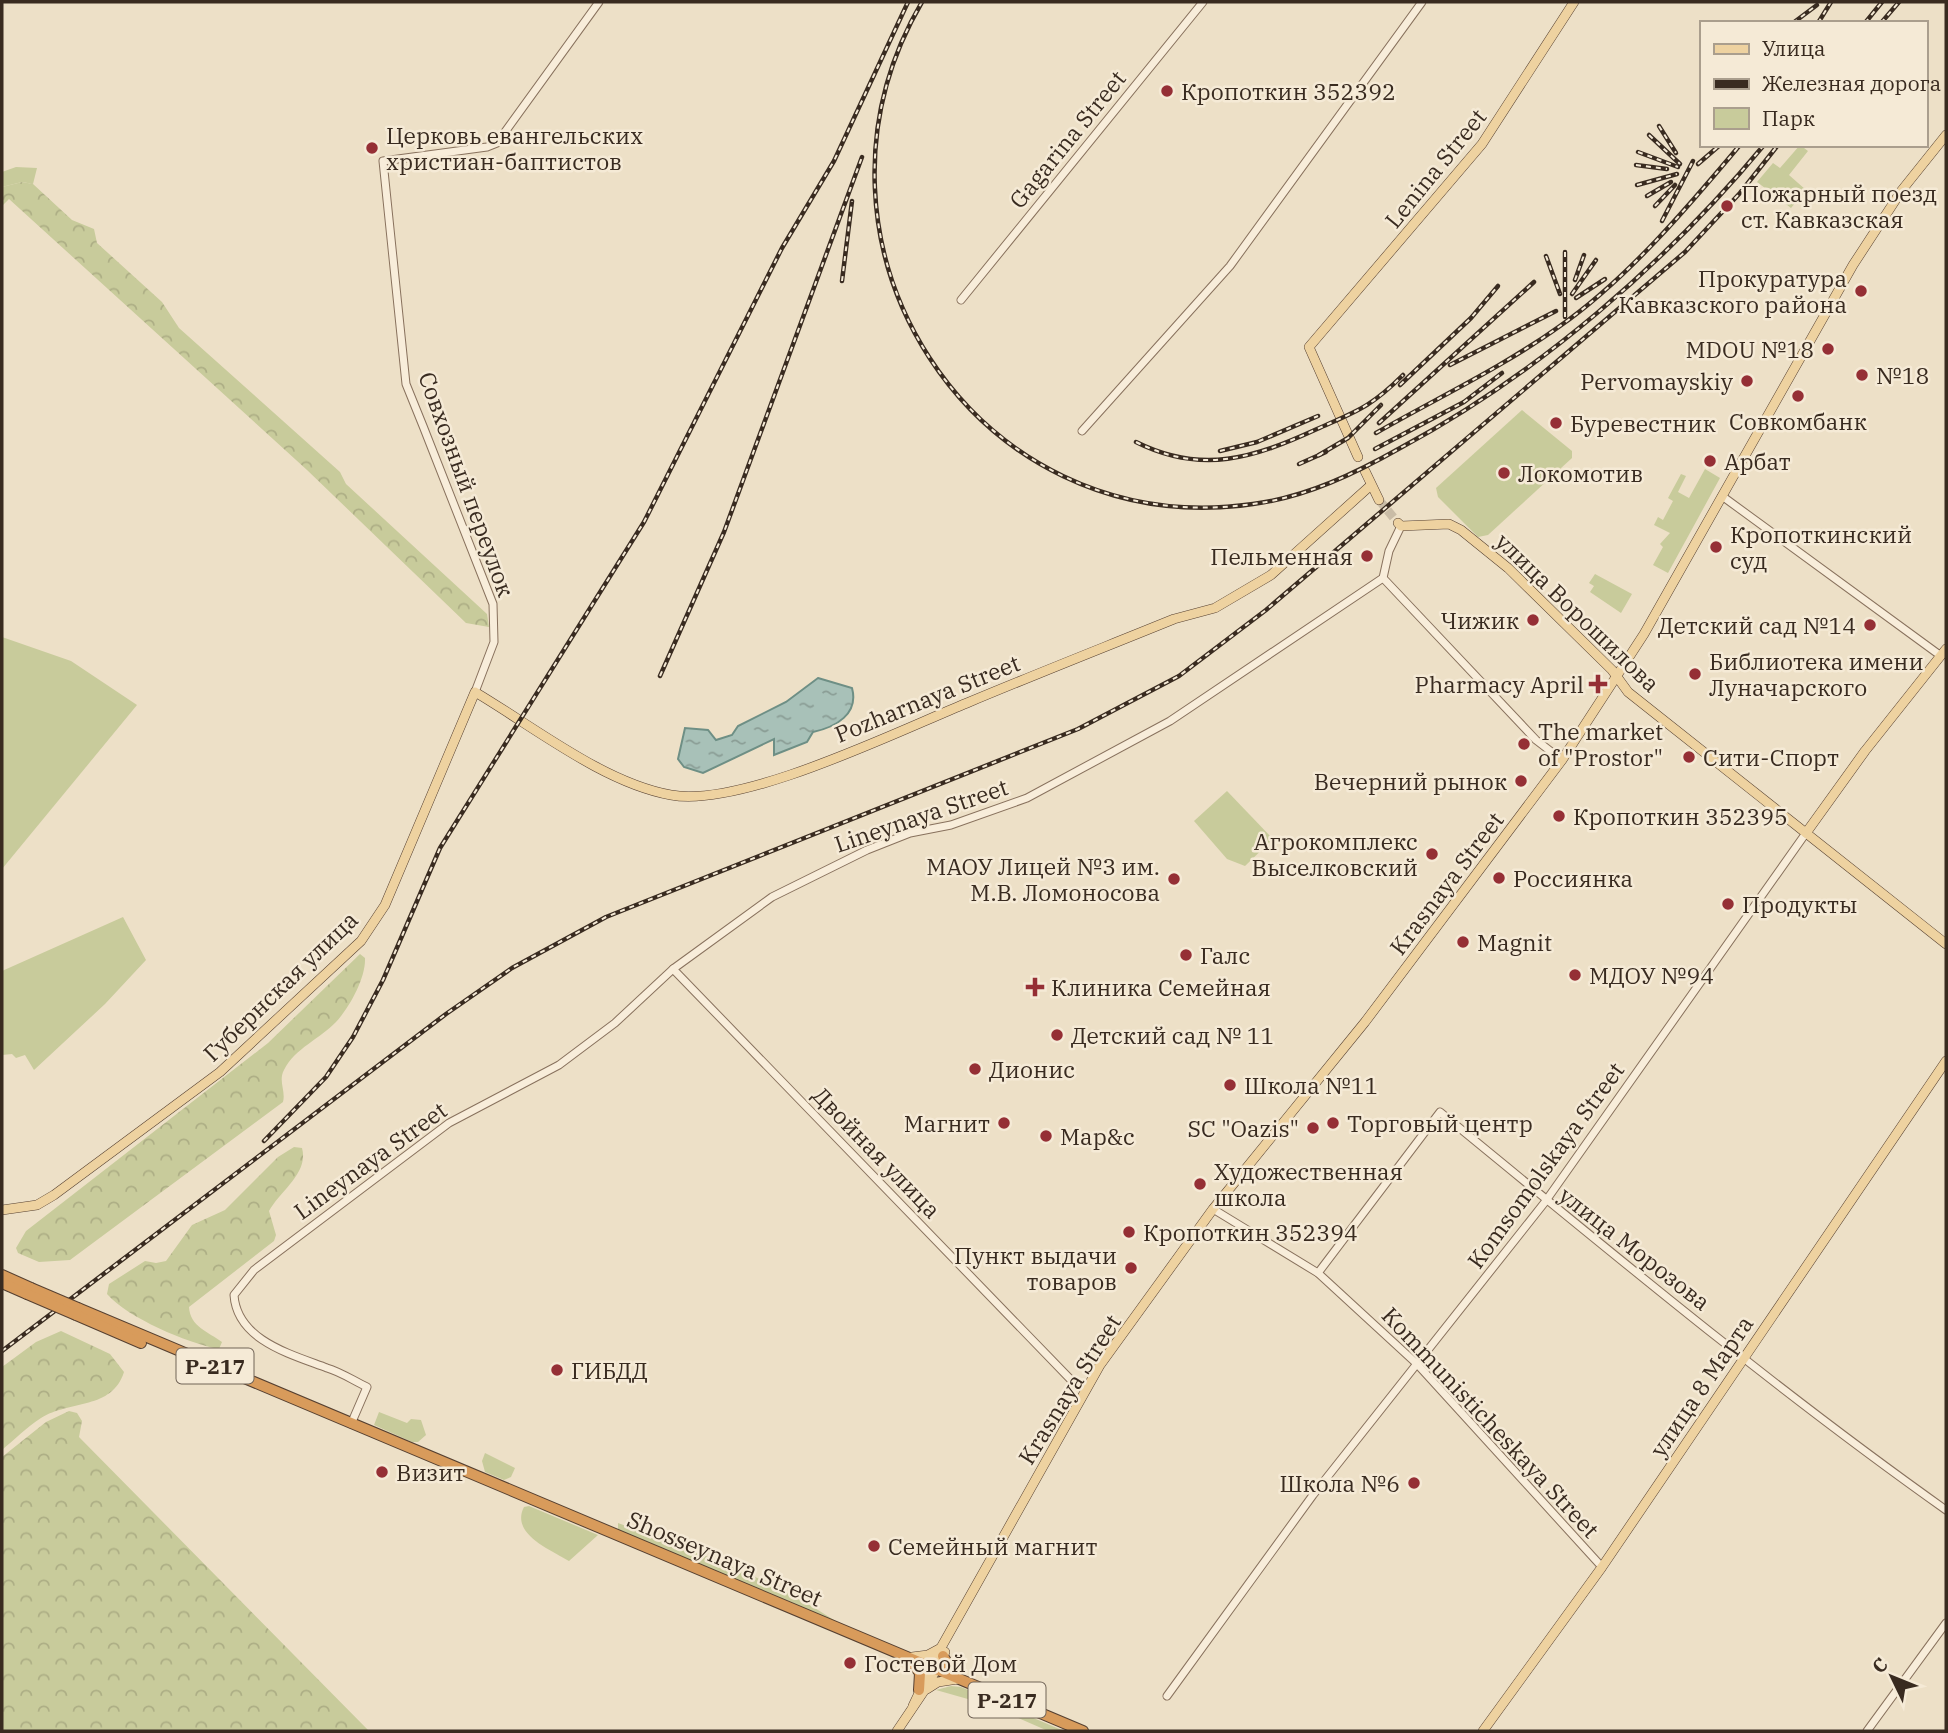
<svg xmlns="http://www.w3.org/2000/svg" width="1948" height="1733" font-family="'IBM Plex Serif',serif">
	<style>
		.green { fill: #c8cb9b }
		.forest { fill: url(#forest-crowns) }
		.water { fill: url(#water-ripples); stroke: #6e8f85; stroke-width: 2 }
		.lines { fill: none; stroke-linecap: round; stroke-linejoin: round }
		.major-tunnel { stroke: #c9bca6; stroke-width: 9; stroke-dasharray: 9 4.5; stroke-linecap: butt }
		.minor-casing { stroke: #88715d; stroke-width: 9 }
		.major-casing { stroke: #564031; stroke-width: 10 }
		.highway-casing { stroke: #564031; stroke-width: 12 }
		.minor { stroke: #f8edda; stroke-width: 7 }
		.major { stroke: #eed2a0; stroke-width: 9 }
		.highway { stroke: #d89b5b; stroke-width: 10 }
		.rail-casing { stroke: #392b20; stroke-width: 4.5 }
		.rail { stroke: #f5ead6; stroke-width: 2; stroke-dasharray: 5; stroke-linecap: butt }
		.highway-bridge-casing { stroke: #564031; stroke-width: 12; stroke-linecap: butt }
		.highway-bridge { stroke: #d89b5b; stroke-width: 10 }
		.poi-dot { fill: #952f35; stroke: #f5ead6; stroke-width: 2.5 }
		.labels { text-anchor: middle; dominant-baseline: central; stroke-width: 5; stroke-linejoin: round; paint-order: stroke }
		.shield { fill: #f5ead6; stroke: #716457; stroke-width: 2 }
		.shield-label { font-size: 21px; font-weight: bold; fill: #392b20 }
		.poi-label { font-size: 23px; fill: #392b20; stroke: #f5ead6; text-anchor: start }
		.street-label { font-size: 23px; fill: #392b20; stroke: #f5ead6 }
	</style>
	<defs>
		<pattern id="forest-crowns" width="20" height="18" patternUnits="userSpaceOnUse" patternTransform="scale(1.75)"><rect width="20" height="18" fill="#c8cb9b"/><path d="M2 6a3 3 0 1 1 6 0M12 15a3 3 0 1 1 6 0" fill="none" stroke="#adae85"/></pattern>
		<pattern id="water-ripples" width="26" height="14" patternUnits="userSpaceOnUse" patternTransform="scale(1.75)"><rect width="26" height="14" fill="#a8c1b8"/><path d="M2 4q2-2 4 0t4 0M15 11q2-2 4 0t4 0" fill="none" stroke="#8a9d95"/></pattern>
	</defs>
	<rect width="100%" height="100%" fill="#ede0c7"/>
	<g class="green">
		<path d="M1800,145L1808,151L1789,175L1806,190L1791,208L1757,182L1773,163L1780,168Z"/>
		<path d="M16,167L37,168L33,184L22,182L2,187V172Z"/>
		<path d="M1522,410L1572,451V458L1488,535L1478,537L1438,497L1436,488Z"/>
		<path d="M1705,469L1720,478L1668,573L1653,565L1663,547L1660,544L1670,533L1654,525L1658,517L1663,520L1673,501L1668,498L1681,474L1686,476L1678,492L1689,498Z"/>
		<path d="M1595,574L1632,594L1621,613L1590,592L1594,586L1589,583Z"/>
		<path d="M2,637L71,661L137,705L2,869Z"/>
		<path d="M1227,791L1273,839L1245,866L1227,859L1194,821Z"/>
		<path d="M123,917L146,960L105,1004L34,1070L25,1055L16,1058L12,1054L2,1055V971Z"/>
		<path d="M379,1412L407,1423L411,1419L421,1420L426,1435L418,1442H412L374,1425Z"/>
		<path d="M485,1453L515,1468L511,1477L504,1480L485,1472L482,1461Z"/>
		<path d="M529,1506L598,1535L569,1561C551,1550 510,1534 524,1507Z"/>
		<path d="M618,1523C693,1551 770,1577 837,1622L618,1530Z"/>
		<path d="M951,1686L961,1687L1064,1731H1048L989,1705L936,1690Z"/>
	</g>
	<g class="forest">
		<path d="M22,182L33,184L72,220L94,229L97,243L162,302L179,328L340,472L346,484L487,614L489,627L466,623L307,470L9,199L2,206V187Z"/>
		<path d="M360,954L365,958C366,978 349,1008 336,1022C320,1039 295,1048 284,1070C278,1081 286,1091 283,1102L70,1260L39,1262L18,1253L16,1248L26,1231L268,1043Z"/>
		<path d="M294,1147L302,1148C309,1173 280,1191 269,1211L276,1235L274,1241L189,1307C190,1327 209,1332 222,1342L219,1349C187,1343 128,1318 107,1294L109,1284L145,1261L156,1263L166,1261L192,1225L225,1210L278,1157Z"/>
		<path d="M61,1331L110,1354L124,1372C112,1410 70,1400 41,1418C27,1427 15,1439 2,1450V1367L36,1342Z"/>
		<path d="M69,1411L77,1413L82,1421L79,1437L369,1731H2V1457L46,1422Z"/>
	</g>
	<path class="water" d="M818,678L852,688C859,714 836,727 813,732L807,742L774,755V739L703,773L684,767L678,759L685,728L708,730L716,740L732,735L738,726L786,702Z"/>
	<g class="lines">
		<path class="major-tunnel" d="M1379,500L1398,523"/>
		<g class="minor-casing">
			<g id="minor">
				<path d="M961,300L1203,2"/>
				<path d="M1082,431L1230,266L1422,2"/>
				<path d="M1722,496L1941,656"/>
				<path d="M1383,578L1536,740L1562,760"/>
				<path d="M475,692L494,642L493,604L423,426L406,384L383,161L487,147L497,143L599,2"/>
				<path d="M673,969L1074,1383L1085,1389"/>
				<path d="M1213,1209L1318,1273L1417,1364L1602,1567"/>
				<path d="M1318,1273L1440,1112C1606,1248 1771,1386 1946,1510"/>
				<path d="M351,1424L367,1387C354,1381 341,1372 327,1368C290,1354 237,1340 234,1295L254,1270L449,1123L559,1065L615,1023L673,969L772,897L867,850L910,833L951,825L1027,798L1170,721L1383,578L1389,551L1401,526"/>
				<path d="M1167,1696L1313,1495L1545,1202L1806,833"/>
				<path d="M1867,1731L1946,1623"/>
			</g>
		</g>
		<g class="major-casing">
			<g id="major">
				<path d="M1358,457L1309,347L1482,144L1574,2"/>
				<path d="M1365,471L1379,500"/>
				<path d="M1398,523L1401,526L1449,524L1461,530L1508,568L1612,670L1628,692L1946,944"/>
				<path d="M1806,833L1865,751L1946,649"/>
				<path d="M2,1210L37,1205L54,1195L220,1072L361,941L385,905L475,692C534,727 604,783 671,795C742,808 898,731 967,703C1036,674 1105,647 1174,619L1215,608L1271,575L1370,486"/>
				<path d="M912,1657L928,1655L941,1648"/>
				<path d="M927,1689L938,1682L958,1679"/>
				<path d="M913,1706L938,1653L1100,1365L1213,1209L1365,1022L1562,760L1644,634L1853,265L1902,190L1946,135"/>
				<path d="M897,1731L928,1685L945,1652"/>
				<path d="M1483,1731L1602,1567L1946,1061"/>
			</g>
		</g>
		<g class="highway-casing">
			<g id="highway">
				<path d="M2,1275L31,1288"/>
				<path d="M2,1283L27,1294"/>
				<path d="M78,1308L1083,1731"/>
				<path d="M76,1315L141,1343"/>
				<path d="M943,1656L954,1675"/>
				<path d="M910,1659L920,1673L919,1690"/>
			</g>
		</g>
		<use href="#minor" class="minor"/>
		<use href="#major" class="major"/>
		<use href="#highway" class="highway"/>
		<g class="rail-casing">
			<g id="rail">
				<path d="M922,2C781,242 973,544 1253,504C1307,497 1356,473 1402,447C1538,374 1666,263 1764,145"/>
				<path d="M1793,23L1817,5"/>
				<path d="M1818,23L1831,2"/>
				<path d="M1865,23L1882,2"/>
				<path d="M1881,23L1899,2"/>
				<path d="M1659,126L1676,153"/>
				<path d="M1649,135L1680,164"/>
				<path d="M1638,152L1678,167"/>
				<path d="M1698,164L1720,145"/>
				<path d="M1636,165L1667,169"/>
				<path d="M1637,185L1677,174"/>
				<path d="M1647,196L1671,182"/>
				<path d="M1655,206L1675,185"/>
				<path d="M1662,221L1693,161"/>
				<path d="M1546,256L1560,294"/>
				<path d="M1575,280L1584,255"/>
				<path d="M842,281L852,201"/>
				<path d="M1572,294L1596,260"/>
				<path d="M1576,298L1605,279"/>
				<path d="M1565,317V252"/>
				<path d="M1450,365L1556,311"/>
				<path d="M1400,385L1471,318L1498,286"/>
				<path d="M1379,423L1534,282"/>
				<path d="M1376,433C1437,398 1503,367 1560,326C1626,280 1688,207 1740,145"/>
				<path d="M1136,442C1202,475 1254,458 1317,429C1357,411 1371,407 1403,375"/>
				<path d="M1375,449L1464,402L1502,373"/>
				<path d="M1220,451L1257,442L1318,416"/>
				<path d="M1319,455L1348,438L1381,405"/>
				<path d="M1299,464L1326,452"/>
				<path d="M660,676L724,532L862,157"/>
				<path d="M264,1141L326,1077L353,1037L383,980L440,848L644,522L782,248L834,161L908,2"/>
				<path d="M2,1351L446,1014L512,968L606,917L1078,729L1179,676L1266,610L1685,252L1740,193L1778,145"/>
			</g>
		</g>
		<use href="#rail" class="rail"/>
		<g class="highway-bridge-casing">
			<g id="highway-bridge">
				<path d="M31,1288L78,1308"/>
				<path d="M27,1294L76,1315"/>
			</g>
		</g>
		<use href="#highway-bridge" class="highway-bridge"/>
	</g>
	<g class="poi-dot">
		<circle cx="1167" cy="91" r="7"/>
		<circle cx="372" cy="148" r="7"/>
		<circle cx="1727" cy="206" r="7"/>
		<circle cx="1861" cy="291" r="7"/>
		<circle cx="1828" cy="349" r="7"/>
		<circle cx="1862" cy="375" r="7"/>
		<circle cx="1747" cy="381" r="7"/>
		<circle cx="1798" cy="396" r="7"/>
		<circle cx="1556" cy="423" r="7"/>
		<circle cx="1710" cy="461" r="7"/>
		<circle cx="1504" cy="473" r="7"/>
		<circle cx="1716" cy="547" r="7"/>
		<circle cx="1367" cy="556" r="7"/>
		<circle cx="1533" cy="620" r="7"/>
		<circle cx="1870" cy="625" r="7"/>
		<circle cx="1695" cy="674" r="7"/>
		<path d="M1594.5 673.5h7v7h7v7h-7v7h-7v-7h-7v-7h7z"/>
		<circle cx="1524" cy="744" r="7"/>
		<circle cx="1689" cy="757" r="7"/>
		<circle cx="1521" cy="781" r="7"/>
		<circle cx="1559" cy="816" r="7"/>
		<circle cx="1432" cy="854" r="7"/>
		<circle cx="1499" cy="878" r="7"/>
		<circle cx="1174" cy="879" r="7"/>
		<circle cx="1728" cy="904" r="7"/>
		<circle cx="1463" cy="942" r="7"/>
		<circle cx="1186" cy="955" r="7"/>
		<circle cx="1575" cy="975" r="7"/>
		<path d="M1031.5 976.5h7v7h7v7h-7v7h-7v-7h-7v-7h7z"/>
		<circle cx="1057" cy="1035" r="7"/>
		<circle cx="975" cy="1069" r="7"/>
		<circle cx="1230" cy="1085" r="7"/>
		<circle cx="1004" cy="1123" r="7"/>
		<circle cx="1333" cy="1123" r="7"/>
		<circle cx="1313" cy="1128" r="7"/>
		<circle cx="1046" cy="1136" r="7"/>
		<circle cx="1200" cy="1184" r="7"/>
		<circle cx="1129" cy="1232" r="7"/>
		<circle cx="1131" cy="1268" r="7"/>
		<circle cx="557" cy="1370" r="7"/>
		<circle cx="382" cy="1472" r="7"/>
		<circle cx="1414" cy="1483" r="7"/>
		<circle cx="874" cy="1546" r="7"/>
		<circle cx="850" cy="1663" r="7"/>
	</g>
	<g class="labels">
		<g class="shield">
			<rect x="176.5" y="1348.5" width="77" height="35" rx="5"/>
			<rect x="968.5" y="1682.5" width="77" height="35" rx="5"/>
		</g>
		<g class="shield-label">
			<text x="215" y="1366">Р-217</text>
			<text x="1007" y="1700">Р-217</text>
		</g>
		<g class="poi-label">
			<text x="1181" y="91">Кропоткин 352392</text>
			<text x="386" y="135">Церковь евангельских<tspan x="386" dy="26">христиан-баптистов</tspan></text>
			<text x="1741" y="193">Пожарный поезд<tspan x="1741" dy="26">ст. Кавказская</tspan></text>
			<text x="1847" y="278" text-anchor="end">Прокуратура<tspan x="1847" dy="26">Кавказского района</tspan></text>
			<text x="1814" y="349" text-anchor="end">MDOU №18</text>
			<text x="1876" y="375">№18</text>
			<text x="1733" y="381" text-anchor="end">Pervomayskiy</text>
			<text x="1798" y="421" text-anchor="middle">Совкомбанк</text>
			<text x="1570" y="423">Буревестник</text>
			<text x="1724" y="461">Арбат</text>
			<text x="1518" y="473">Локомотив</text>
			<text x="1730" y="534">Кропоткинский<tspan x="1730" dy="26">суд</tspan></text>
			<text x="1353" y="556" text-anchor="end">Пельменная</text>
			<text x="1519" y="620" text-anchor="end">Чижик</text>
			<text x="1856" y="625" text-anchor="end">Детский сад №14</text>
			<text x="1709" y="661">Библиотека имени<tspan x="1709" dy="26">Луначарского</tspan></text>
			<text x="1584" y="684" text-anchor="end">Pharmacy April</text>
			<text x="1538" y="731">The market<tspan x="1538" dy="26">of "Prostor"</tspan></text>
			<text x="1703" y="757">Сити-Спорт</text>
			<text x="1507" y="781" text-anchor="end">Вечерний рынок</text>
			<text x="1573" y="816">Кропоткин 352395</text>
			<text x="1418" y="841" text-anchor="end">Агрокомплекс<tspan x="1418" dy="26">Выселковский</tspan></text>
			<text x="1160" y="866" text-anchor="end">МАОУ Лицей №3 им.<tspan x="1160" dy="26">М.В. Ломоносова</tspan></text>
			<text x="1513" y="878">Россиянка</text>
			<text x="1742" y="904">Продукты</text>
			<text x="1477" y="942">Magnit</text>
			<text x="1200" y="955">Галс</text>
			<text x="1589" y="975">МДОУ №94</text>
			<text x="1051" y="987">Клиника Семейная</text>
			<text x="1071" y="1035">Детский сад № 11</text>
			<text x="989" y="1069">Дионис</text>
			<text x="1244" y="1085">Школа №11</text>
			<text x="990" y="1123" text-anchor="end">Магнит</text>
			<text x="1347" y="1123">Торговый центр</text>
			<text x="1299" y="1128" text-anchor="end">SC "Oazis"</text>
			<text x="1060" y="1136">Мар&amp;с</text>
			<text x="1214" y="1171">Художественная<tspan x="1214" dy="26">школа</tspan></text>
			<text x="1143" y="1232">Кропоткин 352394</text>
			<text x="1117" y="1255" text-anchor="end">Пункт выдачи<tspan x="1117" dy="26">товаров</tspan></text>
			<text x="571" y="1370">ГИБДД</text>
			<text x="396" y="1472">Визит</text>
			<text x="1400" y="1483" text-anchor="end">Школа №6</text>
			<text x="888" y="1546">Семейный магнит</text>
			<text x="864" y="1663">Гостевой Дом</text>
		</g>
		<g class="street-label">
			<text transform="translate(1067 139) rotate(-51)">Gagarina Street</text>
			<text transform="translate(1435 168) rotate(-51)">Lenina Street</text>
			<text transform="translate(467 484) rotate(70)">Совхозный переулок</text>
			<text transform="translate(1578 612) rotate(44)">улица Ворошилова</text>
			<text transform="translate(927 698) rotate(-22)">Pozharnaya Street</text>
			<text transform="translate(921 815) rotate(-19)">Lineynaya Street</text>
			<text transform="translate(1446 883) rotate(-53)">Krasnaya Street</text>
			<text transform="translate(280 986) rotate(-44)">Губернская улица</text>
			<text transform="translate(877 1152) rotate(46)">Двойная улица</text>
			<text transform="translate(370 1160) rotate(-36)">Lineynaya Street</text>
			<text transform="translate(1545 1165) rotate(-54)">Komsomolskaya Street</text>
			<text transform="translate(1635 1248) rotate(38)">улица Морозова</text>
			<text transform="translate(1701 1386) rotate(-56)">улица 8 Марта</text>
			<text transform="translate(1069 1389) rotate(-58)">Krasnaya Street</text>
			<text transform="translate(1491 1422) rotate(47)">Kommunisticheskaya Street</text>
			<text transform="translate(725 1558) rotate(23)">Shosseynaya Street</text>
		</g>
	</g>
	<rect width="1948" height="1733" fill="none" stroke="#392b20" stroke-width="7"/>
	<rect x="1700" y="21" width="228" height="126" fill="#f5ead6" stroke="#aa9e8d" stroke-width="2"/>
	<rect x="1714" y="44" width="35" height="10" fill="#eed2a0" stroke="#aa9e8d" stroke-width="2"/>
	<text x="1762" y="56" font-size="21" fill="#392b20">Улица</text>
	<rect x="1714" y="79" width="35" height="10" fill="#392b20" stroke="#aa9e8d" stroke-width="2"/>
	<text x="1762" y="91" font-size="21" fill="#392b20">Железная дорога</text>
	<rect x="1714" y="108" width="35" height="21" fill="#c8cb9b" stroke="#aa9e8d" stroke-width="2"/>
	<text x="1762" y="126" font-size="21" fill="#392b20">Парк</text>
	<g transform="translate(1892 1677) rotate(313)" stroke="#f5ead6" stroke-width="5" paint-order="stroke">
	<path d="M0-5L12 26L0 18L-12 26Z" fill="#392b20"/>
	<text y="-10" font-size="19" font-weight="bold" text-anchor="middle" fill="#392b20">С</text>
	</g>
</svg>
